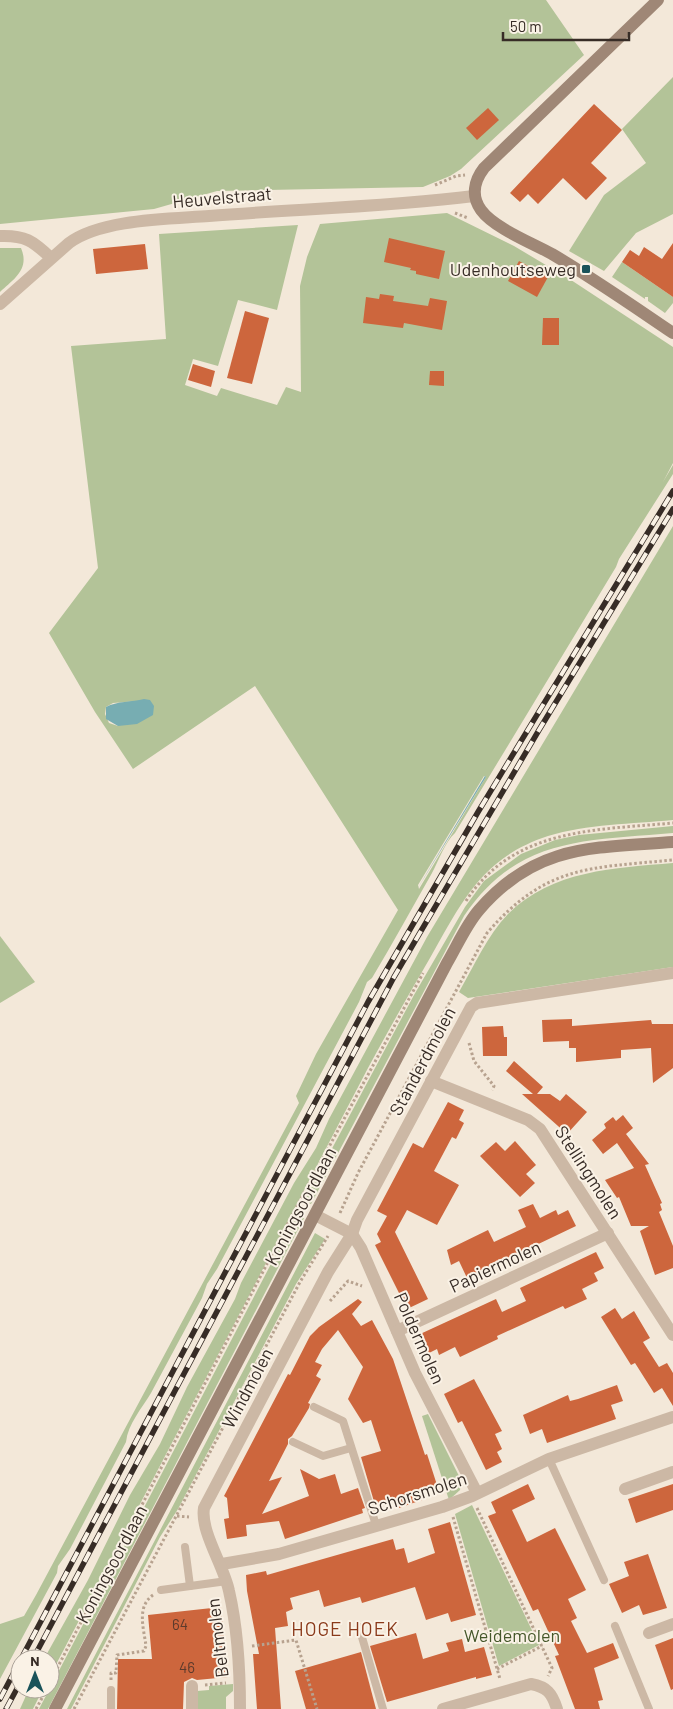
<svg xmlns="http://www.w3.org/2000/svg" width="673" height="1709" font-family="Barlow,sans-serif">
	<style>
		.green { fill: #b3c398; fill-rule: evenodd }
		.water { fill: #77adb2 }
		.building { fill: #cd663d }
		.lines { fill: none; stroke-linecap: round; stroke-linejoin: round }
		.path { stroke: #b7a28f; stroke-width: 3; stroke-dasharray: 2.5 2.5; stroke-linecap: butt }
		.lane { stroke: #ccb8a5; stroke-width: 8 }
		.street { stroke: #ccb8a5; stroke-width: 12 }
		.secondary { stroke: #9f8776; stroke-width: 12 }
		.rail-casing { stroke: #372c26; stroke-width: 5.5 }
		.rail { stroke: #faf2e6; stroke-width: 4; stroke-dasharray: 11; stroke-linecap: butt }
		.poi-dot { fill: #1a535a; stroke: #faf2e6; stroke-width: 2 }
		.labels { text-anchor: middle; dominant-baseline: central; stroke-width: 4; stroke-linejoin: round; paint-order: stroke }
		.number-label { font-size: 15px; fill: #5c3a2c }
		.street-label { font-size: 18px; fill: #372c26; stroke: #faf2e6 }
		.poi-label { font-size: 18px; fill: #372c26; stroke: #faf2e6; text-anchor: end }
		.park-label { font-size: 18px; fill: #445629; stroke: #faf2e6 }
		.neighbourhood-label { font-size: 19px; letter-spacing: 1px; fill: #8a3a1b; stroke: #faf2e6 }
	</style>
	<rect width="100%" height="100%" fill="#f3e8d9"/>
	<g class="green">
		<path d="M0,0H546L584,55L461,169L450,176L423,187L217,191L154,209L0,224Z"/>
		<path d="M673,77V214L636,233L604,271L569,251L604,195L646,163L622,129Z"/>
		<path d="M447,213L514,246L571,280L673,347V463L663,482L673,465V474L619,559L616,567L455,833C445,842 439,860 432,873C412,908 393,943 372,978L367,982L359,1002L217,1269L207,1284L202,1298L151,1393C142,1408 128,1424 126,1442L70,1549L58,1566L57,1573L0,1679V1624L24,1616L36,1595L299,1103L296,1096L316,1054L398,910L255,686L133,769L95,712L49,633L98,568L71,346L166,339L159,234L298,225L277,310L238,300L218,366L193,359L185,385L217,396L221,388L277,405L286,387L301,392L300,286L307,257L320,224ZM137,701L118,726L109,723L105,714L106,707L113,703ZM484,776L486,777L419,889L418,885Z"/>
		<path d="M0,248H21C30,269 14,279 0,292Z"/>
		<path d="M622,262L673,297V303L665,313L648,301V297H645V299L612,277Z"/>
		<path d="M673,526V820C632,824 587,824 548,836C481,858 462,902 430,958C409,994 388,1031 368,1068L50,1676V1659H44L88,1580L130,1495L160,1444L187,1387L235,1299L241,1283L294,1183L316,1148L329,1119L427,937Z"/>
		<path d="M673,826V833C586,841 518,836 464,916L311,1204L304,1201L414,995L465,907L484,881L521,854L555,840L579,835Z"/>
		<path d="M673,863V967L468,998L459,992C474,966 487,936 508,914C552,870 615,868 673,863Z"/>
		<path d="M0,936L35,982L0,1003Z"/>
		<path d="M297,1214L304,1218L48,1709H39Z"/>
		<path d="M315,1233L325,1239L296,1284L178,1509L160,1537L71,1709H67Z"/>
		<path d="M428,1414L461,1480L460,1490L449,1500L422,1416Z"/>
		<path d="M472,1505L539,1645L499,1666L455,1514Z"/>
		<path d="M233,1684V1691L226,1697V1709H197V1691L209,1690V1686Z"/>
		<path d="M29,1689H43L33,1709H20Z"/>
	</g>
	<g class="water">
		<path d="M144,699L150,700L154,706L153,715L137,724L118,726L106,719V707C117,701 132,702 144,699Z"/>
		<path d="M485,776L486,777L416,891Z"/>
	</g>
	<g class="building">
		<path d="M594,104L622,130L591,163L607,178L586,200L563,178L538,204L528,194L520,202L510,193Z"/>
		<path d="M488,108L499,120L477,140L466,128Z"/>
		<path d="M389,238L445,251L439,279L416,274V271L410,270L411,268L384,262Z"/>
		<path d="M673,243V297L622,262L630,250L639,256L644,247L662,259Z"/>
		<path d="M145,244L148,269L96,274L93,249Z"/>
		<path d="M519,261L548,277L537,297L508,281Z"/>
		<path d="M380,294L394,296L393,301L428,306L430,298L447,301L442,330L404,323L403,328L363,323L366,297L379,299Z"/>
		<path d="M245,311L269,318L252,384L227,378Z"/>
		<path d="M543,318H559V345H542Z"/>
		<path d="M193,364L215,371L211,387L188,380Z"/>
		<path d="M430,371H444V386L429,385Z"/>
		<path d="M572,1019V1026L651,1020L652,1024H673V1068L653,1083L651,1048L621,1050V1058L576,1062V1048H569V1041L543,1042L542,1020Z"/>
		<path d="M503,1026L504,1037H507V1056H483L482,1027Z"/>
		<path d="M514,1061L543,1087L537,1094H550L560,1101L566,1094L587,1112L567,1134L522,1094H533L506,1071Z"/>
		<path d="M448,1102L464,1110L459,1120L464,1123L456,1139L452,1137L434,1171L459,1185L437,1225L407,1210L395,1232L428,1299L407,1309L375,1245L381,1242L377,1234L387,1216L377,1211L413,1143L423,1148Z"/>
		<path d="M623,1115L633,1128L626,1134L649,1164L645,1165L662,1203L660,1204L662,1210L659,1212L673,1246V1268L655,1275L640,1231L649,1226H631L619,1197L617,1198L605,1180L634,1168L617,1143L603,1154L592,1140L606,1128L604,1124L613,1117L616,1121Z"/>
		<path d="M515,1141L536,1165L526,1174L535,1183L520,1197L480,1156L496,1142L505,1151Z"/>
		<path d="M533,1204L540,1218L556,1210L558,1215L568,1210L576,1226L467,1278L459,1261L451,1265L447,1250L488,1230L494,1242L526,1227L518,1210Z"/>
		<path d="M596,1252L604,1268L594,1273L598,1281L582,1289L587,1299L565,1309L563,1306L497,1336L498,1339L460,1357L455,1347L439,1355L437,1349L427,1354L418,1335L496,1299L502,1312L526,1301L520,1288Z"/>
		<path d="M358,1299L362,1302L352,1314L361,1326L372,1320L393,1359L425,1455L427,1454L437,1485L419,1491L422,1500L410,1504L399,1508L395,1498L375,1505L361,1457L381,1451L371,1420L363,1423L348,1399L363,1367L338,1330L322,1349L315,1362L322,1365L316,1376L321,1379L308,1403L310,1404L309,1408L292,1436L288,1439V1444L269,1481L282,1477L262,1514L309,1496L300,1469L319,1479L335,1474L341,1494L358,1488L365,1508L362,1509L363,1513L285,1539L279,1521L246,1525L247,1536L227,1539L224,1519L229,1518L227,1498L224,1496L288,1374L290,1375L310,1336L319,1327Z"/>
		<path d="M615,1308L622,1319L634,1311L650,1338L643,1342L659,1367L667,1363L673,1373V1406L662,1388L654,1393L635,1363L631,1365L601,1317Z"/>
		<path d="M474,1379L502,1431L495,1434L502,1449L497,1452L502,1462L486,1470L462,1421L458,1423L444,1394Z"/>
		<path d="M617,1385L623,1401L611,1405L616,1419L547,1443L542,1429L530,1434L523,1415L568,1395L570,1401L578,1399Z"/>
		<path d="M528,1484L535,1499L512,1510L527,1542L555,1528L586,1590L568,1599L577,1618L571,1621L587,1653L613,1643L619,1658L594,1668L603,1700L598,1701L600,1709H575L555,1656L559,1655L538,1609L533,1611L488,1516L496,1513L491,1502Z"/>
		<path d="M673,1484V1510L636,1523L628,1499Z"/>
		<path d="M450,1522L476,1615L451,1622L448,1613L426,1620L415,1587L362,1603L360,1597L324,1607L319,1590L290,1598L293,1609L286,1612L288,1626L275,1628L281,1709H257L253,1654H259L247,1591L246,1575L266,1571L267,1575L393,1539L396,1550L404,1548L408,1563L435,1553L428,1529Z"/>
		<path d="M648,1554L667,1608L643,1615L639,1605L622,1613L609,1584L629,1576L624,1562Z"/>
		<path d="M221,1607L228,1677L197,1680L192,1678L184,1682L183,1709H117L118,1659H152L148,1615Z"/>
		<path d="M416,1633L423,1659L449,1651L446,1643L462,1639L465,1652L484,1647L492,1675L476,1679V1677L387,1702L370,1646Z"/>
		<path d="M673,1638V1689L671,1690L655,1645Z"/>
		<path d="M361,1652L376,1709H306L295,1671Z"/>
	</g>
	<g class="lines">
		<g class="path">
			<path d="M435,185L456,176L465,175"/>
			<path d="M455,213L468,218"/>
			<path d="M466,901C513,828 596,830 673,823"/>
			<path d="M469,1043L474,1061L494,1086L492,1090"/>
			<path d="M340,1213L358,1173L487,933C546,865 589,868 673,860"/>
			<path d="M330,1301L348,1281L362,1286"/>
			<path d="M477,1508L552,1668L548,1676"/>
			<path d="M177,1516L189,1517"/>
			<path d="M453,1517L500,1679"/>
			<path d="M252,1646L296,1640L317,1709"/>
			<path d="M497,1669L542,1646"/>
			<path d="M111,1680V1673H116L117,1655L144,1651L146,1646C144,1629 136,1607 153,1595"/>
			<path d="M50,1682L297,1206L423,973"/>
			<path d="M205,1685L226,1683"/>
			<path d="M36,1709L47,1689"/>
			<path d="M74,1709L300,1282L328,1236"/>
		</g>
		<g class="lane">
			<path d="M314,1407L343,1421L376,1525"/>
			<path d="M293,1442L323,1456L351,1448"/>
			<path d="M549,1459L604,1580"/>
			<path d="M185,1547L190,1586"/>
			<path d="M161,1590L227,1581"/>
			<path d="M615,1626L649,1709"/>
			<path d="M359,1627L383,1709"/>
			<path d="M111,1690V1709"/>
		</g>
		<g class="street">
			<path d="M0,236C25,235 33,241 51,258"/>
			<path d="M0,304L69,243C101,219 169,219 209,216C297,209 386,207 474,196"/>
			<path d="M431,1081L528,1120L540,1129L673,1335"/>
			<path d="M315,1215L352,1234L361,1248L415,1373L477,1493"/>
			<path d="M397,1331L608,1233"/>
			<path d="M625,1489L673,1472"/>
			<path d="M222,1564L279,1554L442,1507L472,1496L549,1459L673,1417"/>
			<path d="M649,1633L673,1624"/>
			<path d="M192,1709V1686"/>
			<path d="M240,1709C240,1670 238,1630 229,1591C224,1566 200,1531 204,1508L328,1272L352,1234L357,1220L471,1007L477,1003L673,973"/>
			<path d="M443,1709L531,1684C547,1687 552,1693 557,1709"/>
		</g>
		<g class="secondary">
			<path d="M658,0L484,168C474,181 471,196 481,210C494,228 532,243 552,254C593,278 633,306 673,333"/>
			<path d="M55,1709L447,963C457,946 466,925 479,910C536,844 592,848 673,842"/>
		</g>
		<g class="rail-casing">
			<g id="rail">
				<path d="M21,1659L368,1002L478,812L673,491"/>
				<path d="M33,1659L394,977L539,730L673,509"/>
				<path d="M0,1699L20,1661"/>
				<path d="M6,1709L20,1683"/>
			</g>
		</g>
		<use href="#rail" class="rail"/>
	</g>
	<rect class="poi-dot" x="581" y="264" width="10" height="10" rx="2.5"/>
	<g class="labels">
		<g class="number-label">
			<text x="180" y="1624">64</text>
			<text x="187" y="1667">46</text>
		</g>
		<g class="street-label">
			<text transform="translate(222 197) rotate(-5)">Heuvelstraat</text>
			<text transform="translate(422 1061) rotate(-62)">Standerdmolen</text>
			<text transform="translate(589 1172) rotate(57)">Stellingmolen</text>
			<text transform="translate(300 1206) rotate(-62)">Koningsoordlaan</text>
			<text transform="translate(495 1266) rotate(-25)">Papiermolen</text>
			<text transform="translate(420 1338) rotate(66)">Poldermolen</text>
			<text transform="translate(247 1388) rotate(-62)">Windmolen</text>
			<text transform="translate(417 1493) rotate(-18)">Schorsmolen</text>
			<text transform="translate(111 1564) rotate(-62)">Koningsoordlaan</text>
			<text transform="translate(217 1638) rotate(-97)">Beltmolen</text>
		</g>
		<g class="poi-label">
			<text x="576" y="269">Udenhoutseweg</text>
		</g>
		<g class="park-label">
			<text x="512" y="1635">Weidemolen</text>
		</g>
		<g class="neighbourhood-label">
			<text x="345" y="1628">HOGE HOEK</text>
		</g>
	</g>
	<g transform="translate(35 1674)"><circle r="24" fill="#faf2e6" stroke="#aca399"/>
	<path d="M0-4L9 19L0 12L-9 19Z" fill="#1a535a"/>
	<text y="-8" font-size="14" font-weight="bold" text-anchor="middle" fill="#372c26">N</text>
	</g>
	<path d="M503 32v8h126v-8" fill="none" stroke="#372c26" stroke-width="2.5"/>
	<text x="510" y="32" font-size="15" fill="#372c26" stroke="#faf2e6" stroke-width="4" paint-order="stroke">50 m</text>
</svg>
